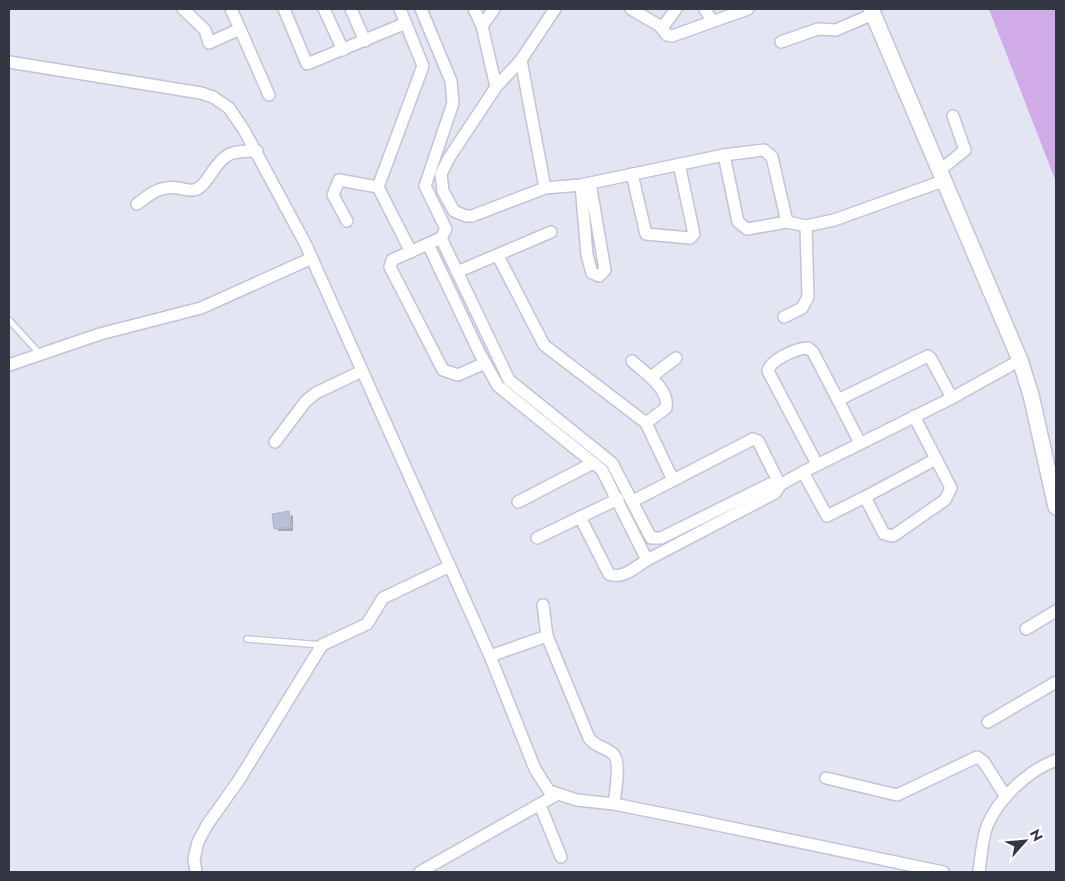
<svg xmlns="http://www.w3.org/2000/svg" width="1065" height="881" font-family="Jost,sans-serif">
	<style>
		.green { fill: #d0abe8 }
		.building { fill: #b9bfd4; stroke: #acb4ce; filter: url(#shadow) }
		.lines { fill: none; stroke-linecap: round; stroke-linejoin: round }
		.service-casing { stroke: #c0c4d8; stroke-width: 8 }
		.minor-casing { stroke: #c0c4d8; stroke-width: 14 }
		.tertiary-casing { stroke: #c0c4d8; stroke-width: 18 }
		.service { stroke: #fff; stroke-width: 5.5 }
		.minor { stroke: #fff; stroke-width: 11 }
		.tertiary { stroke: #fff; stroke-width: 15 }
	</style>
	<defs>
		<filter id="shadow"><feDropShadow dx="4.5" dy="4.5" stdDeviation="0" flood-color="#0004"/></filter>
	</defs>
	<rect width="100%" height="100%" fill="#e3e5f2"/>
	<path class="green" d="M989,9H1056V182Z"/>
	<path class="building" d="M289,511L291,527L274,529L272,514Z"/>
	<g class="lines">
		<g class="service-casing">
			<g id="service">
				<path d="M9,320L40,354"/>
				<path d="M247,639L322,645"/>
			</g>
		</g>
		<g class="minor-casing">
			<g id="minor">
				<path d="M183,9L205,30L209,43L240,29L231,9"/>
				<path d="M284,9L307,64L406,23"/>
				<path d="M324,9L343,50"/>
				<path d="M351,9L365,41"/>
				<path d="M400,9L423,66L378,187L411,252"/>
				<path d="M421,9L451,81L453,103L425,186L446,229L441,238L392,260L390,267L443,370L458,375L485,363"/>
				<path d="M474,9L482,26L496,87"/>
				<path d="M555,9L521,60L496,87L449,158L441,174L443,191L454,211L466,216H472L545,188L581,185L724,155L764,150L772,157L787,222"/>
				<path d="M631,9L660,26L665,24L676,9"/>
				<path d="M705,9L712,21"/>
				<path d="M482,26L494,9"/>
				<path d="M660,26L667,35L672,36L748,9"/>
				<path d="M240,29L269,95"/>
				<path d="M781,42L818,29L836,30L873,14"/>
				<path d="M521,60L545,188"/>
				<path d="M9,62L201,93L213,97L229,108L244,130L305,243L490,656L535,769L549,791L577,800L614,804L689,819L943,872"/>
				<path d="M724,155L738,222L747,229L787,222L806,226L834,220L943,181"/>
				<path d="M939,171L965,150L953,116"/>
				<path d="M632,174L646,234L690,238L694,234L679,164"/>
				<path d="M581,185L587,255L592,273L599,276L605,270L590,183"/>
				<path d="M137,204C150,194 161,185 178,188C185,189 191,192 197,189C203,186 207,180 210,175C225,152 231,151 257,151"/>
				<path d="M347,221L333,195L339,180L378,187"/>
				<path d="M441,238L509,380L612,463L651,538H661L770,484L780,485"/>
				<path d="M428,244L480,354L498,386L602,470L647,560L775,493L780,485L803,472L952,398L1020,360"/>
				<path d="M498,256L544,345L646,423L673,480"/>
				<path d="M457,272L551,232"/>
				<path d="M784,317L802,308L808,297L806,226"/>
				<path d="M632,361C645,373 670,389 666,408L646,423"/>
				<path d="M9,365L100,334L201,308L312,258"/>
				<path d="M651,377L676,358"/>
				<path d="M838,400L860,443"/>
				<path d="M275,442L306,401L316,393L362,371"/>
				<path d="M817,464L768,371C770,360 797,348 808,348L813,352L838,400L928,356L931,359L952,398"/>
				<path d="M803,472L827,516L865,497L884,534L893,536L945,500L951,488L914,416"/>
				<path d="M865,497L936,459"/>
				<path d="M633,501L753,439L758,441L780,485"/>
				<path d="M518,502L593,463"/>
				<path d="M580,517L609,574C622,580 636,567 647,560"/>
				<path d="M537,538L618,499"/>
				<path d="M543,605L547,636L589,738C596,748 604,746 612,753C622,759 615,793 614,804"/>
				<path d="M1026,629L1056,611"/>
				<path d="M490,656L547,636"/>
				<path d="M988,722L1056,682"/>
				<path d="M826,778L897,795L977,757L984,762L1006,797"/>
				<path d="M540,805L561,857"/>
				<path d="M196,872L194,859L198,842L207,825L239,780L322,645L367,624L383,598L450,566"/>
				<path d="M420,872L556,795"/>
				<path d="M979,872C981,858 982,840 987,826C999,797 1028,771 1056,760"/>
			</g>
		</g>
		<g class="tertiary-casing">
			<path id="tertiary" d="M871,9L1020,360L1031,395L1056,507"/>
		</g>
		<use href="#service" class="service"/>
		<use href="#minor" class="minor"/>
		<use href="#tertiary" class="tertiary"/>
	</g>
	<rect width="1065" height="881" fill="none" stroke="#333744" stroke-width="20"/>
	<g transform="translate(1025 841) rotate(63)" stroke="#ffffff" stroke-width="4" paint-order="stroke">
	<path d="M0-4L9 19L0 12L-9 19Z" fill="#333744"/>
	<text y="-8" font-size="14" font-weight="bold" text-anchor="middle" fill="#333744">N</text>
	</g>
</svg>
